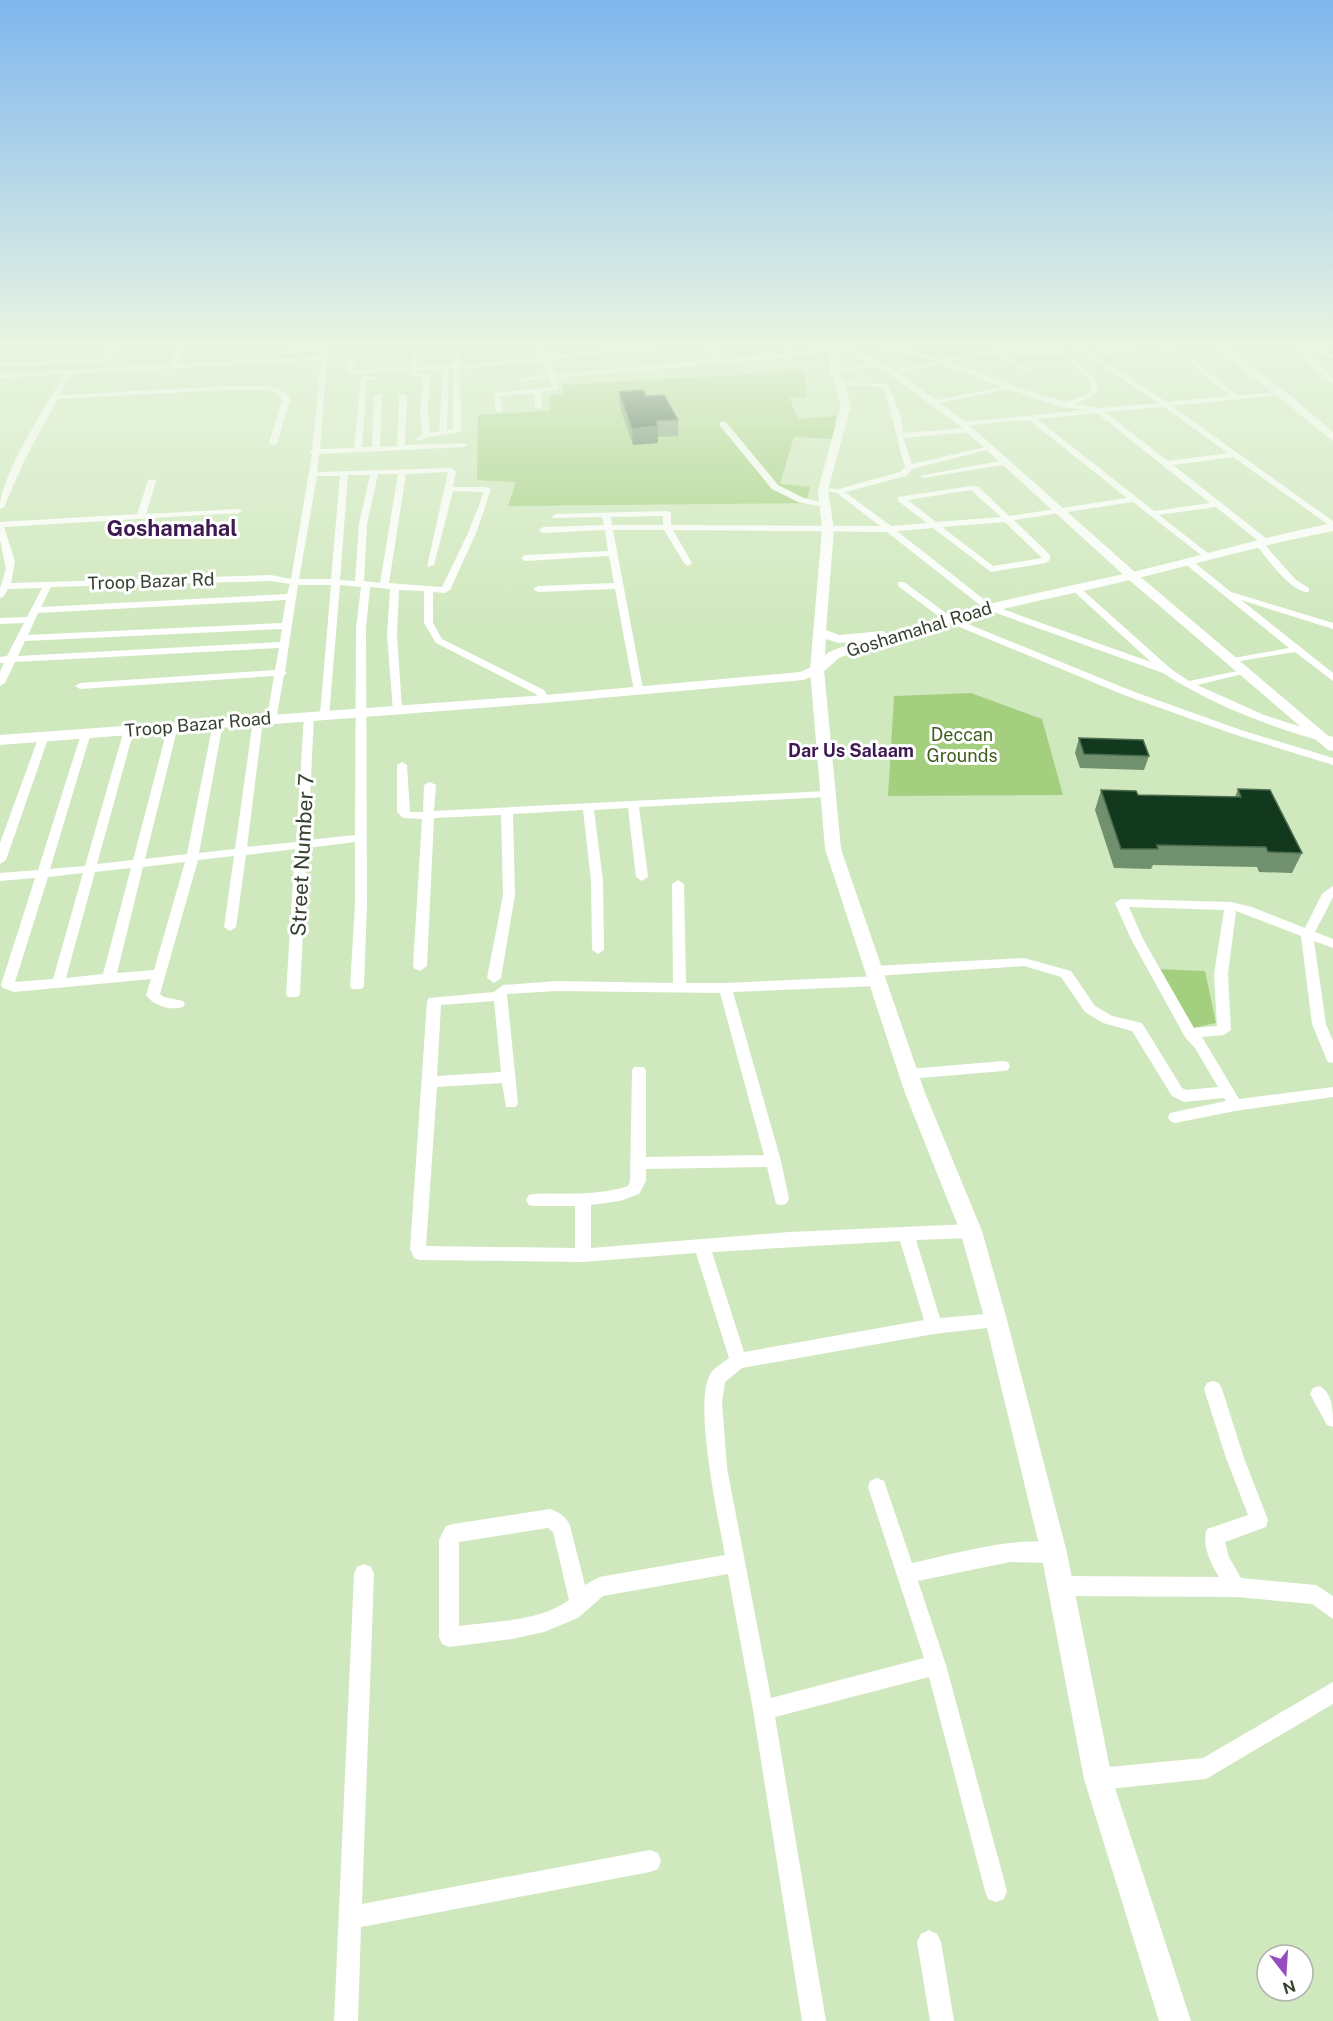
<svg xmlns="http://www.w3.org/2000/svg" width="1333" height="2021" font-family="'Public Sans',sans-serif">
	<style>
		.green { fill: #a4cf7f }
		.lines { fill: none; stroke-linecap: round; stroke-linejoin: round }
		.minor { fill: #fff; fill-rule: evenodd }
		.tertiary { fill: #fff; fill-rule: evenodd }
		.secondary { fill: #fff; fill-rule: evenodd }
		.wall { fill: #71906e }
		.shaded-wall { fill: #4b6d4e }
		.building { fill: #12381e; stroke: #4b6d4e; stroke-width: 1.5 }
		.labels { text-anchor: middle; dominant-baseline: central; stroke-width: 6; stroke-linejoin: round; paint-order: stroke }
		.far-street-label { font-size: 18px; fill: #37412f; stroke: #fff }
		.far-park-label { font-size: 18px; fill: #3e5d1d; stroke: #fff }
		.far-neighbourhood-label { font-size: 18px; font-weight: bold; fill: #3e1a51; stroke: #fff }
		.street-label { font-size: 21px; fill: #37412f; stroke: #fff }
		.far-district-label { font-size: 22px; font-weight: bold; fill: #3e1a51; stroke: #fff }
	</style>
	<rect width="100%" height="100%" fill="#d0e8be"/>
	<g class="green">
		<path d="M804,371L807,397H789L798,419L836,416L833,439L794,437L780,484L810,487L806,503L508,506L516,482L477,480L478,415L550,411L549,395L564,394L562,385Z"/>
		<path d="M971,693L1042,719L1063,795L888,796L894,696Z"/>
		<path d="M1156,969L1205,971L1216,1023L1188,1029Z"/>
	</g>
	<g class="lines">
		<g class="minor">
			<path d="M1,342H7L0,351Z"/>
			<path d="M114,342H120L109,361L104,364L0,366V362L102,360Z"/>
			<path d="M199,342L184,346L178,364L319,356L317,350L280,355L277,353L315,347L313,342H319L326,355L354,356L353,370L410,367L412,355L415,353L418,355L417,367L453,365L454,355L457,353L460,355V365L542,357L537,342H543L548,356L681,342H698L550,360L555,374L717,359L702,342H708L724,359L787,353L781,342H787L793,352L847,347L850,349L792,357L556,378L559,389L541,393L542,409L535,407L534,393L500,396L503,410L499,412L495,410L494,393L552,387L549,378L521,381L518,379L548,374L543,361L460,369L461,431C448,437 431,433 420,441L416,439L422,434L420,409L423,377H411L410,371L352,374L346,370L348,358L327,359L320,449L354,448L361,378L364,376L382,378L367,380L362,447H372L374,396L378,394L382,396L380,447L397,446L399,396L403,394L407,396L405,445L464,443L468,445L464,447L319,454L317,472L451,468L456,472L453,487H485L491,489L477,531L450,590L445,593L433,592V623L442,639L544,690L550,699L549,701H541L536,694L436,643L424,623V591L399,590L397,635L402,709L401,711H393L387,635L390,589L370,587L366,628L367,904L364,986L362,989H352L350,986L355,904V842L307,848L300,994L298,997H288L286,994L295,849L246,855L236,927L230,931L224,927L234,856L198,860L160,994L164,997L183,1001L185,1004L183,1007C170,1011 154,1006 146,995L151,979L14,992L3,988L1,985L35,878L0,881V873L38,870L82,731L86,730L91,733L50,869L85,866L124,730L129,727L134,730L97,864L133,860L168,726L173,723L178,726L145,859L187,854L213,723L218,720L223,723L199,853L235,849L253,720L258,717L263,720L247,847L296,842L304,716L309,713L314,716L308,840L355,835L356,628L361,587L340,585L329,716H321L320,714L331,585H298L285,671L287,673L284,675L276,720H268L267,718L274,676L80,689L75,686L80,683L275,670L279,648L15,662L5,683L0,686V672L4,663H0V657L7,656L24,623L0,624V618L27,617L42,588L8,589L3,597L0,598V588L6,569L0,540V522L137,514L148,481L152,479L156,481L146,514L238,509L242,511L238,513L4,527L15,561L11,583L271,575L291,579L312,454L310,452L312,450L321,360L71,374L60,395L224,386H268L282,391L289,396L290,401L277,443L273,445L269,443L282,401L278,393L267,390H224L58,399L26,457L4,507L0,509C0,475 46,407 64,374L0,378V374L172,364V358L179,343ZM449,369H453V429L447,430ZM443,370L439,431L430,433L428,409L430,375L427,373L417,374V371ZM448,472L427,567L434,565L453,491L484,492L469,531L442,587L389,583L406,474ZM378,474H398L380,583L364,581L367,524ZM348,475H370L359,524L355,581L340,580ZM317,476H340L331,579H299ZM271,581L290,584L287,594L41,607L51,587ZM286,600L282,623L28,635L38,613ZM282,629L280,642L18,656L25,641ZM185,862L154,970L117,973L143,867ZM131,868L103,974L66,978L95,872ZM83,873L53,979L15,982L48,877Z"/>
			<path d="M863,342L885,343L941,359L993,350H1061L1088,372L1097,383V390L1090,397L1075,404L1100,408L1158,403L1067,342H1074L1089,351L1124,348L1123,345L1126,343L1162,342L1192,359L1237,395L1283,392L1285,393L1281,395L1172,406L1333,521V528L1233,457L1173,465L1267,539L1268,541L1264,544L1296,580L1309,588V592C1291,593 1267,558 1256,545L1255,543L1258,541L1216,507L1159,515L1209,554L1210,556L1206,559L1133,502L1014,520L1050,555V560L1046,563L991,572L933,528L897,531L991,605L1151,662L1069,587L1077,585L1171,669L1189,681L1247,669V673L1197,685L1264,715L1333,737V744C1275,729 1214,706 1163,673L985,609L887,532L673,530L692,563L688,566L684,563L664,530H613L643,689L642,691H634L615,589L538,592L533,589L538,586L614,583L609,556L525,561L521,558L525,555L608,551L605,530L543,533L539,530L543,527L604,525L602,517L553,518L552,516L556,514L667,511L671,513V525L880,526L837,493L819,490L823,488L839,489L900,472L905,467C897,440 892,414 883,387L840,385L838,382L888,384L902,420L903,433L970,428L974,430L970,432L903,438L912,464L990,446L994,448L912,469L906,476L845,492L891,526L927,523L898,501V497L971,486L979,487L1009,516L1127,498L1029,420L963,426L959,424L963,422L1085,410L1063,407L1008,389L932,405V401L1001,387L943,364L890,373V371L936,361ZM1157,344L1188,361L1229,396L1167,402L1094,355L1128,352L1131,350L1130,347ZM992,354L1027,372L1029,369L1002,354H1059C1070,363 1091,375 1091,390L1086,395L1067,402L1021,389L948,361ZM1164,407L1228,453L1168,461L1105,412ZM1097,413L1210,503L1154,511L1037,419ZM971,490L1001,517L936,522L908,500ZM663,516V525H612L611,517ZM1005,522L1042,558L993,566L942,527Z"/>
			<path d="M1259,342H1297L1300,346L1318,347L1333,354V358L1324,356L1316,351L1302,350L1333,378V384L1299,355L1293,346L1257,345Z"/>
			<path d="M879,363L881,366L835,372L832,370Z"/>
			<path d="M720,422H726L778,485L804,498L828,504V508L798,502L772,489L720,426Z"/>
			<path d="M1005,460L1009,462L1008,464L923,478L919,476Z"/>
			<path d="M1184,559H1190L1231,592L1333,623V629L1241,600L1333,673V681L1295,652L1228,663V659L1289,648L1184,563Z"/>
			<path d="M898,582H904L951,617L1132,691L1241,730L1333,758V765L1233,734L1124,695L945,621L898,586Z"/>
			<path d="M44,733L49,736L6,860L0,864V843L39,736Z"/>
			<path d="M402,762L407,765L410,812H423L424,785L430,782L436,785L434,811L827,791L833,794L827,797L639,807L648,877L642,881L636,877L628,808L594,810L603,881L604,950L598,954L592,950L591,881L583,810L513,814L515,895L501,978L494,983L487,978L503,895L501,815L434,818L427,966L420,971L415,969L413,966L422,819L403,818L397,812V765Z"/>
			<path d="M678,880L684,884L686,983H725L878,976L885,981L878,986L733,992L781,1161L789,1199L786,1204L781,1205L776,1204L767,1167L646,1169V1181L639,1194L620,1201L591,1205V1248L789,1232L971,1224L977,1226L979,1231L977,1236L971,1238L916,1240L940,1318L996,1313L1002,1315L1004,1320L1002,1325L996,1327L934,1334L742,1368L725,1382L722,1402L727,1468L771,1698L924,1658L868,1487L870,1481L877,1478L884,1481L912,1563C950,1555 1026,1532 1061,1546L1064,1553L1061,1560L1054,1563L1010,1562L918,1581L946,1665L1007,1891L1004,1899L996,1902L988,1899L985,1891L929,1677L775,1717L826,2021H802L753,1710L728,1574L603,1596L578,1618L544,1632L512,1639L449,1647L442,1644L439,1637V1540L446,1526L453,1524L550,1509C559,1512 567,1517 570,1526L585,1585L599,1577L725,1555C719,1522 692,1399 711,1373C715,1367 723,1363 729,1358L696,1253L583,1262L420,1260L414,1258L410,1249L427,1001L429,998L494,992L503,985L557,981L673,983L672,884ZM557,991L720,993L764,1155L646,1157V1071L644,1067H634L632,1071L630,1181L628,1186C599,1196 564,1193 534,1194L529,1195L526,1200L529,1205L534,1206H575V1248L426,1246L437,1087L502,1083L506,1107H516L518,1103L507,994ZM494,1001L501,1072L437,1076L441,1005ZM900,1241L924,1320L744,1352L712,1252ZM548,1528L553,1532L569,1600C539,1622 494,1621 459,1626V1542Z"/>
			<path d="M1333,886V897L1315,932L1333,939V948L1314,941L1326,1024L1333,1041V1063L1328,1062L1326,1058L1312,1024L1301,936L1236,911L1228,974L1231,1030L1224,1035L1202,1037L1239,1099L1333,1087V1097L1235,1111L1175,1123L1170,1121L1168,1117L1170,1113L1226,1101L1224,1098L1184,1102L1172,1096L1132,1031L1103,1023L1085,1012L1061,977L1024,966L875,976L868,971L875,966L1024,958L1071,971L1095,1006L1112,1016L1142,1023L1182,1088L1186,1090L1218,1087L1195,1048L1185,1037L1131,939L1115,903L1121,899L1231,902L1252,907L1305,928L1322,894ZM1129,907L1224,910L1214,974L1217,1026L1194,1028L1143,939Z"/>
			<path d="M1003,1061L1008,1062L1010,1066L1008,1070L1003,1071L909,1079L904,1078L902,1074L904,1070L909,1069Z"/>
			<path d="M1213,1381L1219,1383L1222,1389L1244,1458L1268,1520L1266,1527L1225,1542L1229,1557L1241,1578L1316,1585L1333,1596V1619L1312,1604L1236,1597L1060,1596L1053,1593L1050,1586L1053,1579L1060,1576L1219,1577C1211,1564 1201,1544 1207,1529L1248,1515L1226,1458L1204,1389L1207,1383Z"/>
			<path d="M1319,1386C1333,1392 1333,1412 1333,1427L1327,1425L1310,1394L1313,1388Z"/>
			<path d="M364,1564L371,1567L374,1574L362,1904L650,1850L658,1853L661,1861L658,1869L650,1872L361,1927L358,2021H334L354,1574L357,1567Z"/>
			<path d="M1333,1682V1704L1206,1779L1098,1790L1090,1787L1087,1779L1090,1771L1098,1768L1203,1758Z"/>
			<path d="M929,1930L937,1934L941,1942L954,2021H930L917,1942L921,1934Z"/>
		</g>
		<path class="tertiary" d="M829,342H843L895,370L966,422L1136,573L1333,740V751L1328,750L1128,579L960,426L889,374L838,346L840,370L851,405L828,490L834,529L826,630L839,635L883,631L889,635L883,639L838,643L826,639L824,670L841,849L925,1093L982,1231L1007,1320L1067,1553L1112,1779L1191,2021H1159L1084,1779L1041,1553L985,1320L960,1231L905,1093L825,849L810,670L822,529L818,490L841,405L830,370Z"/>
		<g class="secondary">
			<path d="M1209,342H1218L1285,391L1333,432V441Z"/>
			<path d="M1333,523V531C1266,544 1200,563 1134,579C1070,595 1006,606 943,625L940,630L865,653L849,654L839,658L822,673L803,680L545,703L0,745V735L545,695L800,672L812,667L829,652L842,647L859,646L929,624L932,619C997,600 1063,588 1128,573C1197,557 1264,537 1333,523Z"/>
		</g>
	</g>
	<g class="wall">
		<path d="M619,392L646,396L678,420V436L658,437V443L633,445L620,408Z"/>
		<path d="M1079,738L1149,756L1144,770L1080,768L1075,753Z"/>
		<path d="M1238,789L1302,853L1292,873L1259,872L1257,867L1153,865L1151,869L1114,868L1095,810L1101,790L1138,795L1235,797Z"/>
	</g>
	<path class="shaded-wall" d="M658,426V443L633,445L632,429Z"/>
	<g class="building">
		<path d="M643,390L646,396L664,395L678,420L656,421L658,426L632,429L619,392Z"/>
		<path d="M1079,738L1143,740L1149,756L1084,754Z"/>
		<path d="M1238,789L1270,790L1302,853L1268,852L1266,847L1157,845L1158,849H1121L1101,790L1136,791L1138,795L1241,797Z"/>
	</g>
	<linearGradient id="sky" x2="0" y2="1"><stop stop-color="#7eb6ee"/><stop offset="0.55" stop-color="#eaf5e2"/><stop offset="1" stop-color="#eaf5e2" stop-opacity="0"/></linearGradient>
	<rect width="1333" height="624" fill="url(#sky)"/>
	<g class="labels">
		<g class="far-street-label">
			<text transform="translate(151 581) rotate(-2)">Troop Bazar Rd</text>
			<text transform="translate(919 629) rotate(-17)">Goshamahal Road</text>
			<text transform="translate(198 724) rotate(-5)">Troop Bazar Road</text>
		</g>
		<g class="far-park-label">
			<text x="962" y="734">Deccan<tspan x="962" dy="21">Grounds</tspan></text>
		</g>
		<g class="far-neighbourhood-label">
			<text x="851" y="750">Dar Us Salaam</text>
		</g>
		<g class="street-label">
			<text transform="translate(302 855) rotate(-87)">Street Number 7</text>
		</g>
		<g class="far-district-label">
			<text x="172" y="528">Goshamahal</text>
		</g>
	</g>
	<g transform="translate(1285 1973) rotate(163)"><circle r="28" fill="#ffffff" stroke="#afb3ac" stroke-width="1.5"/>
	<path d="M0-4.5L10 22L0 15L-10 22Z" fill="#954cbe"/>
	<text y="-9" font-size="16" font-weight="bold" text-anchor="middle" fill="#37412f">N</text>
	</g>
</svg>
